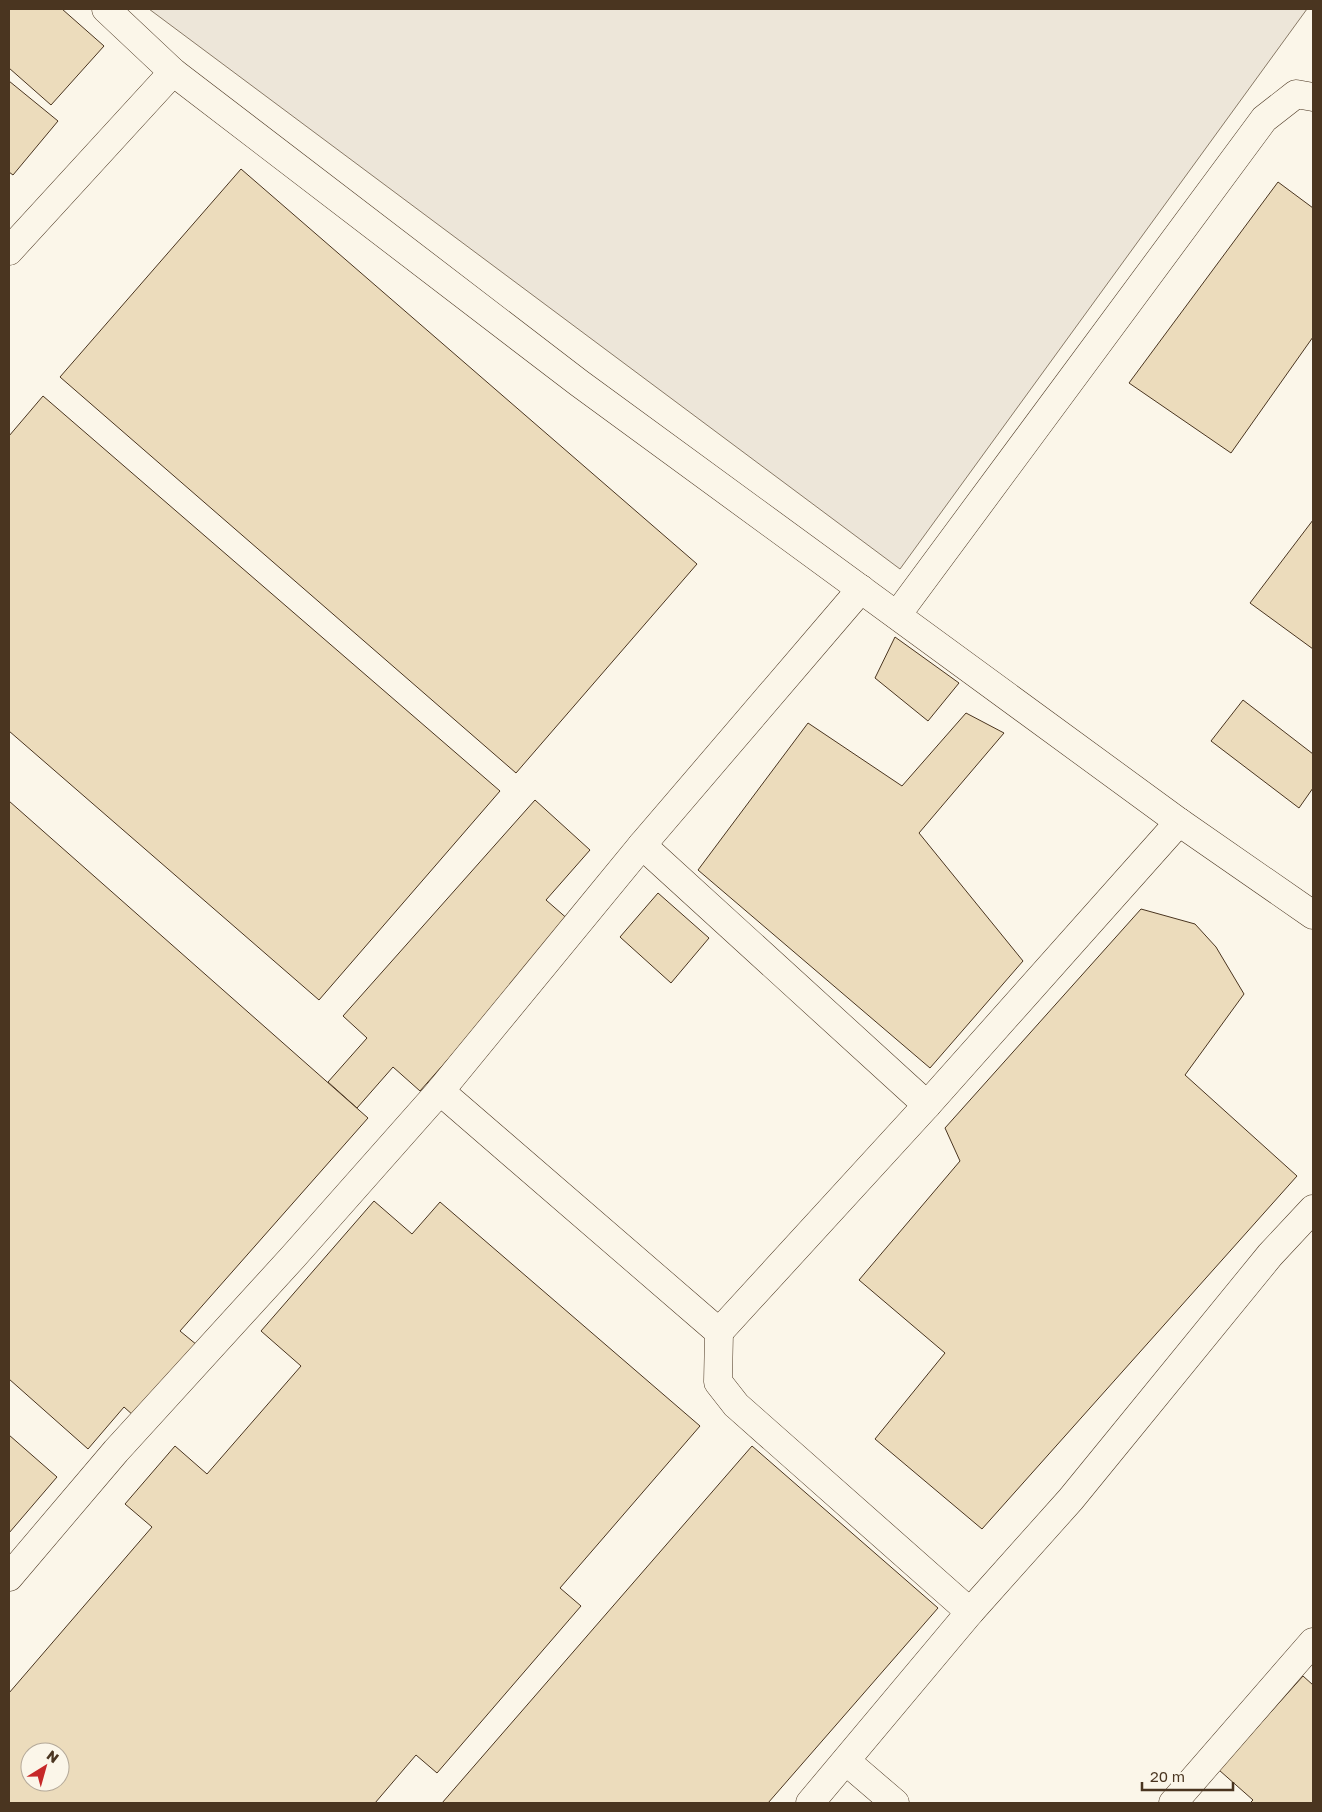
<svg xmlns="http://www.w3.org/2000/svg" width="1322" height="1812" font-family="'Golos Text',sans-serif">
	<style>
		.green { fill: #ede6d9; stroke: #887966 }
		.building { fill: #ecdcbc; stroke: #4a3520; fill-rule: evenodd }
		.lines { fill: none; stroke-linecap: round; stroke-linejoin: round }
		.minor-casing { stroke: #4a3520; stroke-width: 29 }
		.minor { stroke: #fbf6e9; stroke-width: 28 }
	</style>
	<rect width="100%" height="100%" fill="#fbf6e9"/>
	<path class="green" d="M149,9H1307L900,569Z"/>
	<g class="building">
		<path d="M9,9H62L104,46L51,105L9,68Z"/>
		<path d="M9,81L58,121L13,175L9,172Z"/>
		<path d="M241,169L697,564L516,773L60,377Z"/>
		<path d="M1278,182L1313,208V337L1231,453L1129,383Z"/>
		<path d="M43,396L500,791L319,1000L9,731V436Z"/>
		<path d="M1313,520V649L1250,603Z"/>
		<path d="M895,637L959,683L928,721L875,678Z"/>
		<path d="M1243,700L1313,754V788L1299,808L1211,741Z"/>
		<path d="M966,713L1004,733L919,833L1023,961L930,1068L698,870L808,723L902,786Z"/>
		<path d="M535,800L590,850L546,900L570,921L420,1091L393,1067L357,1108L328,1082L367,1038L343,1016Z"/>
		<path d="M9,801L368,1118L180,1331L197,1345L134,1416L124,1407L88,1449L9,1379Z"/>
		<path d="M658,893L709,938L671,983L620,937Z"/>
		<path d="M1141,909L1195,924L1216,947L1244,994L1185,1075L1297,1176L982,1529L875,1439L945,1353L859,1280L960,1161L945,1128Z"/>
		<path d="M374,1201L412,1234L440,1202L700,1426L560,1588L581,1606L437,1773L416,1755L375,1803H9V1693L152,1527L125,1504L175,1446L207,1474L301,1366L261,1331ZM30,1752H60V1782H30Z"/>
		<path d="M9,1435L57,1477L9,1533Z"/>
		<path d="M752,1446L938,1608L768,1803H442Z"/>
		<path d="M1303,1676L1313,1685V1803H1250L1253,1800L1219,1770Z"/>
	</g>
	<g class="lines">
		<g class="minor-casing">
			<g id="minor">
				<path d="M106,9L173,72L579,383L1179,822L1313,915"/>
				<path d="M9,251L173,72"/>
				<path d="M897,615L1264,119L1296,94L1313,97"/>
				<path d="M642,845L927,1105"/>
				<path d="M440,1091L719,1332L718,1382L736,1405L970,1612"/>
				<path d="M719,1332L927,1105L1179,822"/>
				<path d="M9,1577L116,1451L293,1257L440,1091L642,845L861,589"/>
				<path d="M846,1761L895,1803"/>
				<path d="M810,1803L970,1612L1071,1499L1270,1255L1313,1209"/>
				<path d="M1173,1803L1313,1642"/>
			</g>
		</g>
		<use href="#minor" class="minor"/>
	</g>
	<rect width="1322" height="1812" fill="none" stroke="#4a3520" stroke-width="20"/>
	<g transform="translate(45 1767) rotate(37)"><circle r="24" fill="#fbf6e9" stroke="#b4a999"/>
	<path d="M0-4L9 19L0 12L-9 19Z" fill="#c62828"/>
	<text y="-8" font-size="14" font-weight="bold" text-anchor="middle" fill="#4a3520">N</text>
	</g>
	<path d="M1142 1782v8h91v-8" fill="none" stroke="#4a3520" stroke-width="2.5"/>
	<text x="1150" y="1782" font-size="15" fill="#4a3520" stroke="#fbf6e9" stroke-width="4" paint-order="stroke">20 m</text>
</svg>
